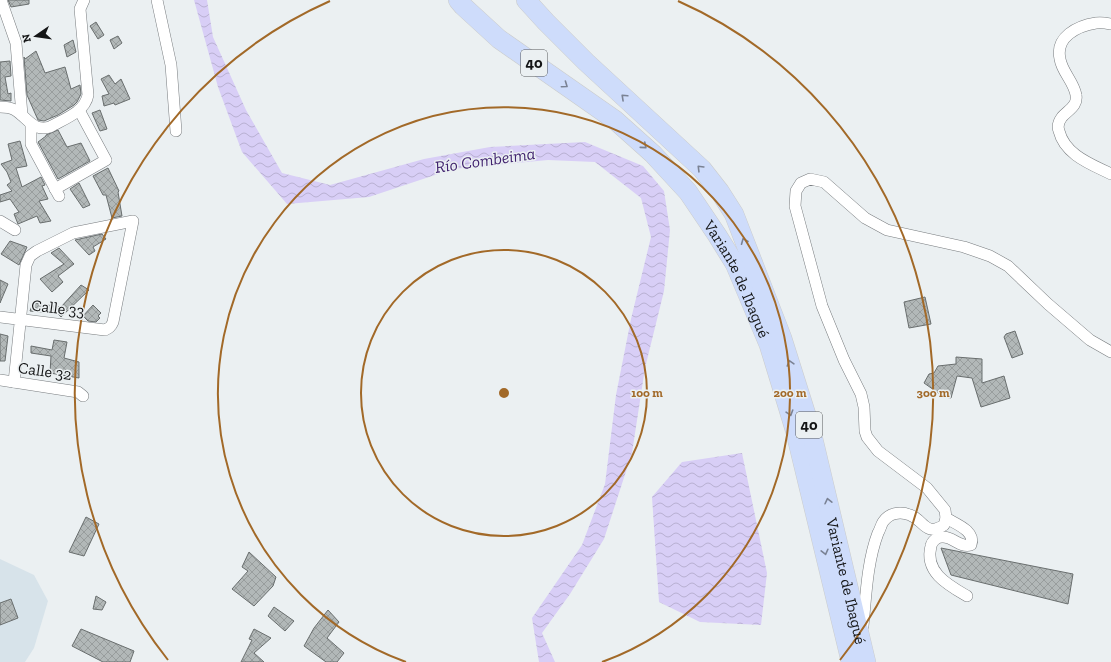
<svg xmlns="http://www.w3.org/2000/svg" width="1111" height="662" font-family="'Zilla Slab',serif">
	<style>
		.built { fill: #d7e3ea }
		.water { fill: url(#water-waves) }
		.building { fill: url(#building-cross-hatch); stroke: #696e6e }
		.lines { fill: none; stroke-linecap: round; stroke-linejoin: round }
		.minor-casing { stroke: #787c7f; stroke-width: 12 }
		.trunk-casing { stroke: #cbcccc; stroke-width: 20 }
		.minor { stroke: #fff; stroke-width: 11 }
		.trunk { stroke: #cedcfb; stroke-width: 19 }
		.oneway { stroke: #7a8294 }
		.ring { fill: none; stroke: #a26928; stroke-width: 2 }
		.labels { text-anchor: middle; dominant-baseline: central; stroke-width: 3; stroke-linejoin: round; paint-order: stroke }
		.shield { fill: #ebf0f2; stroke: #545758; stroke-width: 1 }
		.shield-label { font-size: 15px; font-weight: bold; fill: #141516 }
		.street-label { font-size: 16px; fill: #141516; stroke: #ebf0f2 }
		.water-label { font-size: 17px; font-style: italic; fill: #41236f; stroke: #ebf0f2 }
		.centre { fill: #a26928; stroke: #ebf0f2; stroke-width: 2 }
		.ring-label { font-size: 12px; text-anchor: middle; font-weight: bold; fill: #a26928; stroke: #ebf0f2; stroke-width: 3; stroke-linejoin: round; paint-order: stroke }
	</style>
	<defs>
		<pattern id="water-waves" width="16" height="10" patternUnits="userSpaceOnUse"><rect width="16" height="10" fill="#d8cef6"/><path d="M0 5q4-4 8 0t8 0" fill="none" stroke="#b8b0d2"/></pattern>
		<pattern id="building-cross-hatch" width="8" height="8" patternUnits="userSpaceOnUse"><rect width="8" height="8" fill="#b2b8b8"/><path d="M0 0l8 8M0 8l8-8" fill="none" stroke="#989d9d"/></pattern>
	</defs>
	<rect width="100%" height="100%" fill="#ebf0f2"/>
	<path class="built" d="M0,559L34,575L48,601L34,648L25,662H0Z"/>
	<g class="water">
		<path d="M194,0H207L213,37L246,110L282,173L330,185L424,159L490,147L585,142L643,166L664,191L670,230L664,291L645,368L632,453L604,539L570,594L542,633L555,662H539L532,618L582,545L605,484L616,395L631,319L651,237L641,198L595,162L548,160L453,169L369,197L287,204L242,152L218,87Z"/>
		<path d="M742,453L767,573L761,625L700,622L659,602L652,497L682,462Z"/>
	</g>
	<g class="building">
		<path d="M8,0H29V4L11,7Z"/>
		<path d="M96,22L104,35L98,39L90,26Z"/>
		<path d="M118,36L122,43L114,49L110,40Z"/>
		<path d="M73,40L76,52L67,57L64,45Z"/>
		<path d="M36,51L45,73L65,67L71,89L80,85L81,94L77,102L74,105L58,115L44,121L38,120L27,95L24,57L25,59Z"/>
		<path d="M10,61L11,76L5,77L8,94L11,93V101L0,100V62Z"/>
		<path d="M109,75L115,84L121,79L130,99L115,105L114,103L104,106L102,96L109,94L101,79Z"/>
		<path d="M100,110L107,129L100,131L92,113Z"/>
		<path d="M58,130L67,147L81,143L90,161L58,179L38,142L46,136V135Z"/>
		<path d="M20,141L27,166L16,168L22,187L41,177L45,185L42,186L48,199L39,201L51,221L40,223L37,216L18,224L14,214L19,212L10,199L0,202V195L12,191L7,185L11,182L7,172L1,164L12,160L8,144Z"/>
		<path d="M108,168L119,191L118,192L122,216L112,218L106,195H103L93,176Z"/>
		<path d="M79,183L90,205L83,208L70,189Z"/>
		<path d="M102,234L106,239L93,247L95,251L89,255L75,240Z"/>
		<path d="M10,241L27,247L19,265L1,254Z"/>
		<path d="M59,248L74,264L58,276L63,282L52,292L40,279L64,264L51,253Z"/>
		<path d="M0,280L8,284L0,303Z"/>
		<path d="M81,285L89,290L61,317L57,313L30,311L33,303L61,307Z"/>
		<path d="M925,297L931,324L909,328L904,302Z"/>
		<path d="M93,305L101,313L98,316L100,318L96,322L88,321L83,316Z"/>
		<path d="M1015,331L1023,354L1012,358L1004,337L1006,334Z"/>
		<path d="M0,334L8,336L5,361H0Z"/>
		<path d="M54,340L67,342L64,358L79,362V378L50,373L51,356L31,353V346L52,350Z"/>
		<path d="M956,357L982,359V383L1004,376L1010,398L981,407L972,378L957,376L951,398L944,397L924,383L929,374L934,373L938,366L956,364Z"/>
		<path d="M86,517L99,524L84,556L69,552Z"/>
		<path d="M941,548L1073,574L1068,604L951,575Z"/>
		<path d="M249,552L276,577L273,586L254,606L232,589L248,571L242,567Z"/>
		<path d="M96,596L106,602L102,610L93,609Z"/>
		<path d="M11,599L18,618L0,625V603Z"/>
		<path d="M274,607L294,621L285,631L268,616Z"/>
		<path d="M328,610L339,622L327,638L344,653L337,662H326L304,646L314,628Z"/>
		<path d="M81,629L134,651L130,662H103L72,646Z"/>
		<path d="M254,629L271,638L254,653L264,662H241L252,640L249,639Z"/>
	</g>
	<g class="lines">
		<g class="minor-casing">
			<g id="minor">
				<path d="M1,0L16,43L22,115"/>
				<path d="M157,0L171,65L176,131"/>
				<path d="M1111,24C1106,23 1101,22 1096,23C1077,26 1055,37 1060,59C1062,72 1074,82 1076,95C1078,106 1068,110 1062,117C1059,121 1057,126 1059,131C1065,155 1091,164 1111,174"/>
				<path d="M0,107C5,107 10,107 15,110C28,118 33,132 50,127C64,119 85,112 88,95L80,9L84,0"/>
				<path d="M31,124V144L59,196"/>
				<path d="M55,189L106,160L79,110"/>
				<path d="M0,221L15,230"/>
				<path d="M0,317L105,330C109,328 111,327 113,322L133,221L73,233L37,251L30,256L26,265L14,382"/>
				<path d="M0,380L78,392L83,396"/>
				<path d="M946,518C956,524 976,531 971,545C959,548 953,536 942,537C937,537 932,541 931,546C924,572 948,585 967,596"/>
				<path d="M863,626C866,596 867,562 878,533C880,530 881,525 883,522C889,513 900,511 910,515C924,520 925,537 944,525L946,518L945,510L927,488L878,451L867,437L865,431L864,407L861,394L844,360L822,306L795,206L796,191L801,183L810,179L824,182L865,218L887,230L964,247L990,256L1008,266L1048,304L1090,340L1111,352"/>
			</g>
		</g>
		<g class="trunk-casing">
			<g id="trunk">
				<path id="s1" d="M458,0L463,6L499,39L615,120L653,154L688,192L717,235L735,264L769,345L795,430L851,662"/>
				<path id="s2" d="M526,0L546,22L586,62L702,169L720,192L734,214L782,338L811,430L866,662"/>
			</g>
		</g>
		<use href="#minor" class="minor"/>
		<use href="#trunk" class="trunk"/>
	</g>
	<defs><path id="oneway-chevron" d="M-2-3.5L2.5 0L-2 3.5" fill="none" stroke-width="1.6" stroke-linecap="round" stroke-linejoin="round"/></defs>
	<g class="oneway">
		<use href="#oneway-chevron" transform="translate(565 85) rotate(35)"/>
		<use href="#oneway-chevron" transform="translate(624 97) rotate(-137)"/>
		<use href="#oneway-chevron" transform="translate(644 146) rotate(41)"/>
		<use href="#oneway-chevron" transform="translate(700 168) rotate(-135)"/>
		<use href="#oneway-chevron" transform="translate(744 241) rotate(-112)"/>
		<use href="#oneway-chevron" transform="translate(790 363) rotate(-107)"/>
		<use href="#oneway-chevron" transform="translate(790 413) rotate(73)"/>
		<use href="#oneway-chevron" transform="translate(828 501) rotate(-103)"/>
		<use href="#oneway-chevron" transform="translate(825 552) rotate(76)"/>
	</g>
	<g class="ring">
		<circle cx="504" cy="393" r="143"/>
		<path d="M406 662A286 286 0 1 1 602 662"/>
		<path d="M168 660A429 429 0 0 1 330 1M678 1A429 429 0 0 1 840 660"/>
	</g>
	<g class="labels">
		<g class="shield">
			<rect x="521" y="50" width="26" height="26" rx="3"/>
			<rect x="796" y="412" width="26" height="26" rx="3"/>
		</g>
		<g class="shield-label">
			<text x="534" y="63">40</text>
			<text x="809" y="425">40</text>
		</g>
		<g class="street-label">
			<text stroke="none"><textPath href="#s1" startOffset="401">Variante de Ibagué</textPath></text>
			<text transform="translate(58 308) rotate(7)">Calle 33</text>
			<text transform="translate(45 371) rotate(8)">Calle 32</text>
			<text stroke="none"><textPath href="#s2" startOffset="684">Variante de Ibagué</textPath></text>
		</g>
		<g class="water-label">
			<text transform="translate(485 160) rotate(-8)">Río Combeima</text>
		</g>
	</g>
	<circle cx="504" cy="393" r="6" class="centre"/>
	<g class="ring-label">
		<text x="647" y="397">100 m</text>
		<text x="790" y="397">200 m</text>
		<text x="933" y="397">300 m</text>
	</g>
	<g transform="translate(36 36) rotate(257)" stroke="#ebf0f2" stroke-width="3" paint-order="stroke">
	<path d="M0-3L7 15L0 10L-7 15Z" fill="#141516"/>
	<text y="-6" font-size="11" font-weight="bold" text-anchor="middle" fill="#141516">N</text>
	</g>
</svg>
